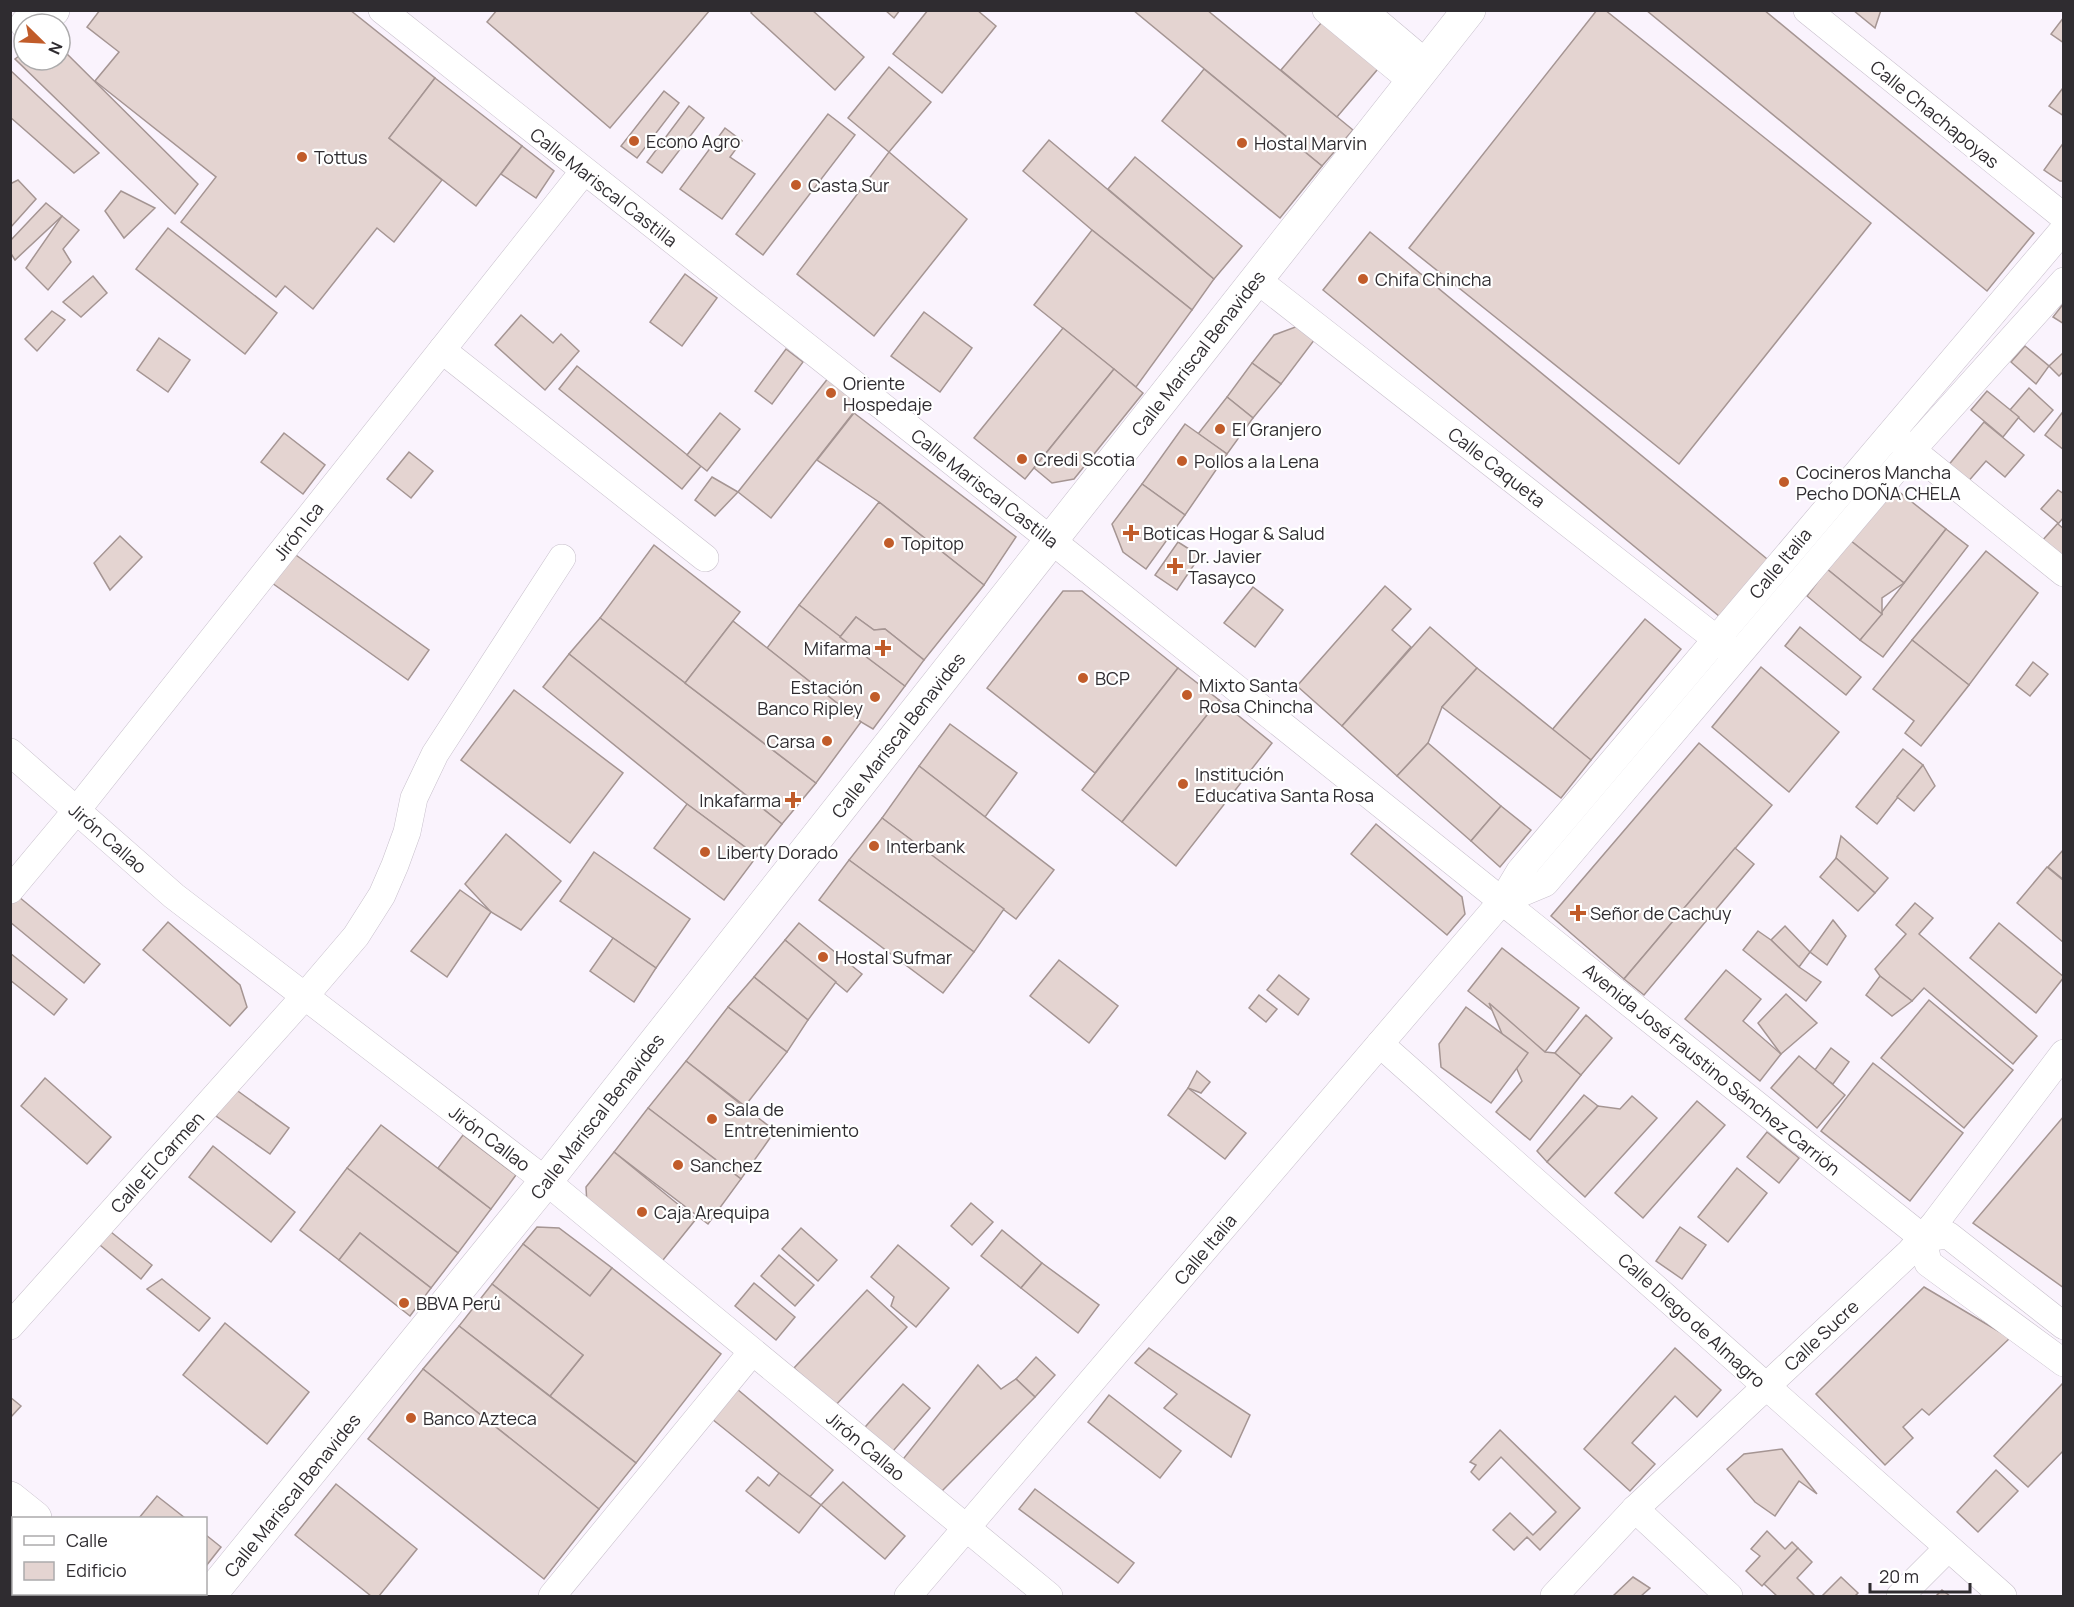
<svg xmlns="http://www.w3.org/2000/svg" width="2074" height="1607" font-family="Manrope,sans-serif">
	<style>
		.building { fill: #e4d4d1; stroke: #a59593; stroke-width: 1.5 }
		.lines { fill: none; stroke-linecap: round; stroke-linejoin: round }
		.minor-casing { stroke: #c7bfcb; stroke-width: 28 }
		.primary-casing { stroke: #c7bfcb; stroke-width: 34 }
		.trunk-casing { stroke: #c7bfcb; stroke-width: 34 }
		.minor { stroke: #fff; stroke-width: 27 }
		.primary { stroke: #fff; stroke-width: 33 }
		.trunk { stroke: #fff; stroke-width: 33 }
		.poi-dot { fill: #c15c2a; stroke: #fff; stroke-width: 2 }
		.labels { text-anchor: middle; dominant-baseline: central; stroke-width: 4.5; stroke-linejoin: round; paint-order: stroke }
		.street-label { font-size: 18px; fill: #2f2c30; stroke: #fff }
		.poi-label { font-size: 18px; fill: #2f2c30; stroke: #fff; text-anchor: start }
	</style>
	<rect width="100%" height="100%" fill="#faf3fd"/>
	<g class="building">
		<path d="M100,10H350L435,78L389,138L442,180L394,242L377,228L313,309L285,286L276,297L181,222L216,177L95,81L119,52L87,27Z"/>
		<path d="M497,10H710L610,128L487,22Z"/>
		<path d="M753,10H812L864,57L835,90L751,13Z"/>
		<path d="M885,10H900L894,18Z"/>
		<path d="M928,10H977L996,26L942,93L893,54Z"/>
		<path d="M1133,10H1207L1353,130L1322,166Z"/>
		<path d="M1597,10H1605L1871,223L1679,464L1409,248Z"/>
		<path d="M1646,10H1764L2034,233L1987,291Z"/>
		<path d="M1853,10H1881L1875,28Z"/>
		<path d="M1327,16L1383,63L1337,117L1281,70Z"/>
		<path d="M2064,17V43L2051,34Z"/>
		<path d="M60,47L198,184L175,214L15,59L24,52V60H60Z"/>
		<path d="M889,67L931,102L889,152L848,118Z"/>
		<path d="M1204,69L1322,166L1280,218L1162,121Z"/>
		<path d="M10,70L99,153L74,173L10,117Z"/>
		<path d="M435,78L522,146L476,206L389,138Z"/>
		<path d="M2063,88L2064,89V116L2049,106Z"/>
		<path d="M664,91L679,103L637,158L621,146Z"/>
		<path d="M689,106L704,118L662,173L647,162Z"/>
		<path d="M828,114L855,135L763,255L736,234Z"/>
		<path d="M725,128L742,141L730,157L755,174L722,219L680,189Z"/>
		<path d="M1049,140L1214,279L1192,310L1092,230L1023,171Z"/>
		<path d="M2064,142V181H2060L2044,170Z"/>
		<path d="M522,146L554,171L536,198L501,174Z"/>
		<path d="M889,152L967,219L874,336L797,274Z"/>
		<path d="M1135,157L1242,246L1214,279L1108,189Z"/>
		<path d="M18,180L36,199L10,228V184Z"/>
		<path d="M121,191L155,208L124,238L105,211Z"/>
		<path d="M46,203L62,216L15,260L10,252V241Z"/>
		<path d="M62,216L79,230L63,249L71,262L48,290L26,268Z"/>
		<path d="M168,228L277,313L245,354L136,269Z"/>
		<path d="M1092,230L1192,310L1136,387L1034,305Z"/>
		<path d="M1370,232L1772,563L1725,621L1323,290Z"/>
		<path d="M685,274L717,298L682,346L650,322Z"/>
		<path d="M93,276L107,293L81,317L63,302Z"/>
		<path d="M2064,303V324L2053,317Z"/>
		<path d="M52,311L65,320L37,351L25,339Z"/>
		<path d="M924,312L972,348L940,392L891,356Z"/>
		<path d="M521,315L553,343L561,334L579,351L545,390L495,345Z"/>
		<path d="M1298,326L1315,339L1281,384L1252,363L1274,335Z"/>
		<path d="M1063,328L1114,369L1025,479L974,438Z"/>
		<path d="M159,338L190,360L168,392L137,370Z"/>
		<path d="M2025,346L2049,366L2036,384L2011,362Z"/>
		<path d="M786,349L803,362L772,404L755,391Z"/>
		<path d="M2064,352V371L2059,376L2049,366Z"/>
		<path d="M1252,363L1281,384L1253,418L1227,397Z"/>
		<path d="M577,366L701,466L682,489L559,389Z"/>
		<path d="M1114,369L1143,393L1074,479L1052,483L1034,468Z"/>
		<path d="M829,377L861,403L771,518L738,492Z"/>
		<path d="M2029,388L2053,410L2034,432L2010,410Z"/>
		<path d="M1987,391L2019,417L2003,437L1971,410Z"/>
		<path d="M1227,397L1253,418L1227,454L1198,434Z"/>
		<path d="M720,413L740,429L707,471L687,455Z"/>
		<path d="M854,413L1016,537L984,585L879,502L817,460Z"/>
		<path d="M2062,413L2064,415V450L2045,435Z"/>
		<path d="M1984,422L2024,455L2005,477L1986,461L1966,484L1947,467Z"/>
		<path d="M1185,424L1227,454L1185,515L1142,484Z"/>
		<path d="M284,433L325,465L303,494L261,462Z"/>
		<path d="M409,452L433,471L411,498L387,479Z"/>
		<path d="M712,477L738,492L715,516L695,500Z"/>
		<path d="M1142,484L1185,515L1146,569L1123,552L1112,524Z"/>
		<path d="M1893,487L1946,529L1904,583L1851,541Z"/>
		<path d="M2058,490L2064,494V517L2058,524L2064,529V561L2041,542L2058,523L2041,509Z"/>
		<path d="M879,502L984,585L924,660L885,629L874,630L856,617L840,637L799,605Z"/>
		<path d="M1946,529L1968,546L1883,657L1860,640Z"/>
		<path d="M120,536L142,557L110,590L94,563Z"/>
		<path d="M1851,541L1904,583L1882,598V614L1827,569Z"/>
		<path d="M1178,542L1200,556L1177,590L1155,575Z"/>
		<path d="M654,545L740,612L685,683L600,618Z"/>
		<path d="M1986,551L2038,593L1969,685L1912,640Z"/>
		<path d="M293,553L429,650L408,680L265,578Z"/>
		<path d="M1827,569L1882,614L1860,640L1807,596Z"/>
		<path d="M1385,586L1411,609L1392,630L1411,647L1342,726L1297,686Z"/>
		<path d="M1253,587L1283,610L1255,647L1224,623Z"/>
		<path d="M1063,591H1082L1178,668L1095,773L987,688Z"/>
		<path d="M799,605L905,686L873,729L861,722L767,648Z"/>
		<path d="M856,617L874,630L885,629L924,660L905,686L840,637Z"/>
		<path d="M600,618L816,783L782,824L569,654Z"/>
		<path d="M1645,619L1681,649L1591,760L1552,730Z"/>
		<path d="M733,621L861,722L816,783L685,683Z"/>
		<path d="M1430,627L1477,668L1442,707L1428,743L1397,776L1342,726Z"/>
		<path d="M1800,627L1861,677L1846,695L1785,646Z"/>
		<path d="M1912,640L1969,685L1921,746L1905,733L1914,721L1873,689Z"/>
		<path d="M569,654L782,824L757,856L687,804L543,687Z"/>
		<path d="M2033,662L2048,674L2030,696L2016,685Z"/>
		<path d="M1761,667L1839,732L1789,792L1712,727Z"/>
		<path d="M1178,668L1219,700L1122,822L1082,790Z"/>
		<path d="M1477,668L1591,760L1561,798L1442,707Z"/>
		<path d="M514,690L623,773L570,843L461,760Z"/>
		<path d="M1219,700L1272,743L1176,866L1122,822Z"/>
		<path d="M950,724L1017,773L985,817L919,766Z"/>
		<path d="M1428,743L1501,806L1471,841L1397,776Z"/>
		<path d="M1699,743L1772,805L1624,979L1551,916Z"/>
		<path d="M1903,749L1923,765L1877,824L1856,807Z"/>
		<path d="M1923,765L1935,786L1914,811L1897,797Z"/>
		<path d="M919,766L1054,870L1016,919L882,818Z"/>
		<path d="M687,804L757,856L724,900L654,848Z"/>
		<path d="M1501,806L1531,830L1500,867L1471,841Z"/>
		<path d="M882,818L1004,909L974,952L849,860Z"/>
		<path d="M1376,824L1462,897L1465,914L1447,935L1351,854Z"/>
		<path d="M506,834L561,881L521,930L491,912L465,884Z"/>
		<path d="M1841,836L1888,878L1875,893L1836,858Z"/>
		<path d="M1735,848L1754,864L1644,995L1624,979Z"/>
		<path d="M2064,849V880L2048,867Z"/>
		<path d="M594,852L690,919L656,968L560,901Z"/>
		<path d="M1836,858L1875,893L1858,911L1820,877Z"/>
		<path d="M849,860L974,952L943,993L819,900Z"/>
		<path d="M2047,867L2064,881V943L2017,903Z"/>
		<path d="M460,890L491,912L447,977L411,951Z"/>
		<path d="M13,892L100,964L84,983L10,922V895Z"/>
		<path d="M1915,903L1933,918L1919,934L2037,1036L2013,1064L1924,988L1912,1001L1880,976L1875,969L1906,934L1896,925Z"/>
		<path d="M1833,920L1846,936L1827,965L1810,952Z"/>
		<path d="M168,922L240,985L247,1007L230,1026L143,950Z"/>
		<path d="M799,923L862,974L847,992L785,940Z"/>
		<path d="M1999,923L2064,977L2036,1013L1970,958Z"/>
		<path d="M1785,926L1810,952L1799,967L1771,940Z"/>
		<path d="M1758,931L1771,940L1799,967L1821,982L1806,1001L1743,950Z"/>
		<path d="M613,938L656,968L634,1002L590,971Z"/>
		<path d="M785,940L836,982L808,1020L754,977Z"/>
		<path d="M1502,948L1579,1008L1545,1052L1468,991Z"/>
		<path d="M10,953L67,999L54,1015L10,980Z"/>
		<path d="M1059,960L1118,1006L1089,1043L1030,996Z"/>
		<path d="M1726,970L1761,999L1743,1021L1781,1054L1760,1081L1685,1019Z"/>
		<path d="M1279,975L1309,999L1298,1015L1267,990Z"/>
		<path d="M1880,976L1912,1001L1892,1016L1866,995Z"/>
		<path d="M754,977L808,1020L787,1052L728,1007Z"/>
		<path d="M1786,994L1817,1023L1781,1054L1758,1023Z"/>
		<path d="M1259,995L1277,1009L1266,1022L1249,1008Z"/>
		<path d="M1929,1000L2013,1070L1964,1128L1881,1058Z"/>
		<path d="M1489,1003L1545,1052L1555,1053L1581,1075L1530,1140L1496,1112L1522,1081Z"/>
		<path d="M728,1007L787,1052L745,1106L686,1061Z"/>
		<path d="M1466,1007L1528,1053L1491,1103L1441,1067L1439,1044Z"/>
		<path d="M1586,1015L1612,1038L1581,1075L1555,1053Z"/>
		<path d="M1831,1048L1849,1062L1833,1084L1814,1071Z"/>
		<path d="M1799,1056L1845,1095L1817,1128L1771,1088Z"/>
		<path d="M686,1061L775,1131L741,1179L648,1108Z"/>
		<path d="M1873,1063L1963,1133L1910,1201L1821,1131Z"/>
		<path d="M1197,1071L1210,1082L1201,1093L1188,1088Z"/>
		<path d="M45,1078L111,1137L87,1164L21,1106Z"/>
		<path d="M1188,1088L1246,1133L1225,1159L1168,1115Z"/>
		<path d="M235,1089L289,1128L270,1154L216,1116Z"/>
		<path d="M1584,1095L1598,1106L1547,1162L1537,1151Z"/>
		<path d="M1632,1096L1657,1118L1585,1197L1547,1162L1598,1106L1620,1109Z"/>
		<path d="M1697,1101L1725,1125L1643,1218L1615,1193Z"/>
		<path d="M648,1108L741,1179L708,1224L614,1152Z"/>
		<path d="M2064,1116V1288L1973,1223Z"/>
		<path d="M381,1125L491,1209L458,1253L347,1168Z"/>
		<path d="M1767,1132L1799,1158L1779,1183L1747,1157Z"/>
		<path d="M463,1135L516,1175L491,1209L438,1168Z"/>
		<path d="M213,1146L295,1212L271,1242L189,1177Z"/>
		<path d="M614,1152L696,1219L659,1265L587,1205L586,1187Z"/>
		<path d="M347,1168L458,1253L431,1288L360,1233L339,1260L300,1230Z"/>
		<path d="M1737,1168L1767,1193L1728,1242L1698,1217Z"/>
		<path d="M971,1203L993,1222L972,1245L951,1226Z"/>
		<path d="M537,1227L559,1228L612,1268L590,1296L523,1244Z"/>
		<path d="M1680,1227L1706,1245L1682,1279L1656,1261Z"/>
		<path d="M106,1228L152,1265L141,1279L95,1241Z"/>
		<path d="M801,1228L837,1260L818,1281L782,1249Z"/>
		<path d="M1002,1230L1042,1263L1021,1288L981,1256Z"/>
		<path d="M360,1233L431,1288L410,1316L339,1260Z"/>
		<path d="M523,1244L590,1296L612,1268L721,1354L636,1463L550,1396L583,1355L492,1284Z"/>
		<path d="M898,1245L949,1288L916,1327L891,1306L894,1297L871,1277Z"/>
		<path d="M779,1255L814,1285L795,1306L761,1276Z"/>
		<path d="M1042,1263L1099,1305L1078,1333L1021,1288Z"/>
		<path d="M162,1279L210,1318L199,1331L147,1289Z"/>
		<path d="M754,1283L795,1317L776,1340L735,1306Z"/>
		<path d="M492,1284L583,1355L550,1396L459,1326Z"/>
		<path d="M1924,1287L2010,1338L1929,1415L1922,1409L1903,1427L1913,1438L1885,1465L1816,1394Z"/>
		<path d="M867,1290L907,1327L835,1406L794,1368Z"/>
		<path d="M225,1323L309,1392L267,1444L183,1375Z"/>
		<path d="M459,1326L636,1463L599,1509L423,1369Z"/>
		<path d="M1149,1348L1250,1415L1231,1457L1164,1408L1177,1394L1135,1363Z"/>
		<path d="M1675,1348L1721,1390L1697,1417L1675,1396L1632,1443L1655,1464L1630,1491L1584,1449Z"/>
		<path d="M1036,1357L1055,1375L1035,1397L1016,1379Z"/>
		<path d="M978,1365L1001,1389L1016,1379L1035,1397L940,1493L900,1463Z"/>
		<path d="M423,1369L599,1509L544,1579L368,1439Z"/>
		<path d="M2064,1382V1450L2028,1487L1994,1456Z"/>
		<path d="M903,1384L930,1408L887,1458L859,1434Z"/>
		<path d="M737,1389L833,1470L808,1499L779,1473L712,1419Z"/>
		<path d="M1109,1395L1181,1451L1160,1478L1088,1422Z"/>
		<path d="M10,1397L21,1406L10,1418Z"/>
		<path d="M1500,1430L1580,1508L1540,1550L1527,1537L1514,1550L1493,1530L1510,1513L1533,1535L1556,1512L1501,1457L1479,1480L1471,1472L1476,1465L1470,1462Z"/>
		<path d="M1782,1449L1817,1494L1799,1481L1775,1516L1755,1502L1727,1469L1744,1454Z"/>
		<path d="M1996,1470L2018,1491L1978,1532L1957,1512Z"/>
		<path d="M779,1473L821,1505L799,1533L746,1491L758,1477L769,1486Z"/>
		<path d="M843,1482L905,1536L885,1559L821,1505Z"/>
		<path d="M336,1484L417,1549L379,1596H371L295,1535Z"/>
		<path d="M1035,1489L1134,1563L1118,1583L1019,1509Z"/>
		<path d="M157,1496L185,1518H139Z"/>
		<path d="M1767,1531L1785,1549L1792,1542L1798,1548L1762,1586L1746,1571L1760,1556L1751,1549Z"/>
		<path d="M206,1535L221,1547L206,1566Z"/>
		<path d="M10,1539L14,1542V1594H77L81,1596H10Z"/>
		<path d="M1798,1548L1812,1562L1797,1578L1815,1596H1777L1764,1584Z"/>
		<path d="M1633,1577L1650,1588L1641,1596H1613Z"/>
		<path d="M1841,1577L1858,1593L1855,1596H1822Z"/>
		<path d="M1942,1590L1950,1596H1936Z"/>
	</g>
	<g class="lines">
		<g class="minor-casing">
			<g id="minor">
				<path d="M382,10L1051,540L1923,1238L1928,1263L2064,1363"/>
				<path d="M1326,10L1412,81"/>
				<path d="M1363,10L1427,64"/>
				<path d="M1807,10L2064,217"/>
				<path d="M1256,279L1729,649"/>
				<path d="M442,350L705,558"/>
				<path d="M1898,439L2064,573"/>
				<path d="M10,752L174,896L546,1181L1049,1596"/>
				<path d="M10,890L76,811L584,171"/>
				<path d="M1502,901L1545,883L1912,450L2064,281"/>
				<path d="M1380,1044L2003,1596"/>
				<path d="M1923,1238L1948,1235L2064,1326"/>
				<path d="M10,1326L304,997L356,936L382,895L395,865L407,832L414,798L435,754L562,558"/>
				<path d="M1635,1509L1729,1596"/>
				<path d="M552,1596L752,1352"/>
				<path d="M908,1596L1502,901L1520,871L2064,229"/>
				<path d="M1554,1596L1635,1509L1910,1252L1935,1223L2064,1053"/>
				<path d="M1900,1596L1948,1548"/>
			</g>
		</g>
		<g class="primary-casing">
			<path id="primary" d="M209,1596L546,1181L1469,10"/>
		</g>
		<g class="trunk-casing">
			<g id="trunk">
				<path d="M27,24L53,10"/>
				<path d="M10,1498L35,1518"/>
				<path d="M125,1594L129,1596"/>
			</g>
		</g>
		<use href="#minor" class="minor"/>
		<use href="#primary" class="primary"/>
		<use href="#trunk" class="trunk"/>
	</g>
	<g class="poi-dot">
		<circle cx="634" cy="141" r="6"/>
		<circle cx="1242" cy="143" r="6"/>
		<circle cx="302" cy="157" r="6"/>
		<circle cx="796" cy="185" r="6"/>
		<circle cx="1363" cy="279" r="6"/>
		<circle cx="831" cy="393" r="6"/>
		<circle cx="1220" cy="429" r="6"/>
		<circle cx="1022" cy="459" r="6"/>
		<circle cx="1182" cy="461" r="6"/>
		<circle cx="1784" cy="482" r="6"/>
		<path d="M1128 524h6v6h6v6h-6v6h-6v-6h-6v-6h6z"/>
		<circle cx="889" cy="543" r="6"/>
		<path d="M1172 557h6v6h6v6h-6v6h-6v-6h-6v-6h6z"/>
		<path d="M880 639h6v6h6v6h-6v6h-6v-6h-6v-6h6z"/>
		<circle cx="1083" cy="678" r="6"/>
		<circle cx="1187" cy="695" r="6"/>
		<circle cx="875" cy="697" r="6"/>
		<circle cx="827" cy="741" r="6"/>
		<circle cx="1183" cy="784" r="6"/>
		<path d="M790 791h6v6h6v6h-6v6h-6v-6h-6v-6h6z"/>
		<circle cx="874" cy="846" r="6"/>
		<circle cx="705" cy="852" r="6"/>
		<path d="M1575 904h6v6h6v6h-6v6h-6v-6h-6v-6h6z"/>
		<circle cx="823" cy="957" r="6"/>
		<circle cx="712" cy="1119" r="6"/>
		<circle cx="678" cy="1165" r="6"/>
		<circle cx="642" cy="1212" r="6"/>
		<circle cx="404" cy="1303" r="6"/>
		<circle cx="411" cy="1418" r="6"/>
	</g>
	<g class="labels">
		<g class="street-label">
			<text transform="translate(1935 114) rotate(39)">Calle Chachapoyas</text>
			<text transform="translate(604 187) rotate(38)">Calle Mariscal Castilla</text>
			<text transform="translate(1198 353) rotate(-52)">Calle Mariscal Benavides</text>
			<text transform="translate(1497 467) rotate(38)">Calle Caqueta</text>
			<text transform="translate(985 488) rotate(38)">Calle Mariscal Castilla</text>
			<text transform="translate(298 531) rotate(-52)">Jirón Ica</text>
			<text transform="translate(1780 563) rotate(-50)">Calle Italia</text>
			<text transform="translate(898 735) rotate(-52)">Calle Mariscal Benavides</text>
			<text transform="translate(108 838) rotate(41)">Jirón Callao</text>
			<text transform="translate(1712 1069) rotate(39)">Avenida José Faustino Sánchez Carrión</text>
			<text transform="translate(597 1116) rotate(-52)">Calle Mariscal Benavides</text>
			<text transform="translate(490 1138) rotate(37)">Jirón Callao</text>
			<text transform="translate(157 1162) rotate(-48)">Calle El Carmen</text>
			<text transform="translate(1205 1249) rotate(-50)">Calle Italia</text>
			<text transform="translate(1692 1320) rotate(42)">Calle Diego de Almagro</text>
			<text transform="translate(1821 1335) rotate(-43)">Calle Sucre</text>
			<text transform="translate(866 1446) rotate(40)">Jirón Callao</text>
			<text transform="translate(292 1495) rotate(-51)">Calle Mariscal Benavides</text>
		</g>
		<g class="poi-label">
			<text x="646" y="141">Econo Agro</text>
			<text x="1254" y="143">Hostal Marvin</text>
			<text x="314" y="157">Tottus</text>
			<text x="808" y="185">Casta Sur</text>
			<text x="1375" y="279">Chifa Chincha</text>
			<text x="843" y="383">Oriente<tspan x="843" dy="21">Hospedaje</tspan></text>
			<text x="1232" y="429">El Granjero</text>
			<text x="1034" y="459">Credi Scotia</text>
			<text x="1194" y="461">Pollos a la Lena</text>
			<text x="1796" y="472">Cocineros Mancha<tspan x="1796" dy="21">Pecho DOÑA CHELA</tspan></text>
			<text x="1143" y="533">Boticas Hogar &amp; Salud</text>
			<text x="901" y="543">Topitop</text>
			<text x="1188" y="556">Dr. Javier<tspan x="1188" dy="21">Tasayco</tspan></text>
			<text x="871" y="648" text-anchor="end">Mifarma</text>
			<text x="1095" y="678">BCP</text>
			<text x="1199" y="685">Mixto Santa<tspan x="1199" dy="21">Rosa Chincha</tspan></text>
			<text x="863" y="687" text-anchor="end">Estación<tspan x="863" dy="21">Banco Ripley</tspan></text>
			<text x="815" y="741" text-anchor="end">Carsa</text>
			<text x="1195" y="774">Institución<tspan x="1195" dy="21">Educativa Santa Rosa</tspan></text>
			<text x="781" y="800" text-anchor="end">Inkafarma</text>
			<text x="886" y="846">Interbank</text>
			<text x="717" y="852">Liberty Dorado</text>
			<text x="1590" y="913">Señor de Cachuy</text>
			<text x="835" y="957">Hostal Sufmar</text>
			<text x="724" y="1109">Sala de<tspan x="724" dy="21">Entretenimiento</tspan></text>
			<text x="690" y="1165">Sanchez</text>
			<text x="654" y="1212">Caja Arequipa</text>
			<text x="416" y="1303">BBVA Perú</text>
			<text x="423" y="1418">Banco Azteca</text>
		</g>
	</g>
	<rect width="2074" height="1607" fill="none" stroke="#2f2c30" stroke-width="24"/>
	<rect x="12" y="1517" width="195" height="78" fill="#ffffff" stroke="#acabac" stroke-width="1.5"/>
	<rect x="24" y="1536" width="30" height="9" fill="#ffffff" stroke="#acabac" stroke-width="1.5"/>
	<text x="66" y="1547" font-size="18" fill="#2f2c30">Calle</text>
	<rect x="24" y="1562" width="30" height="18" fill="#e4d4d1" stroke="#acabac" stroke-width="1.5"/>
	<text x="66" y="1577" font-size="18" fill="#2f2c30">Edificio</text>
	<g transform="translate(42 42) rotate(114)"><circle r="28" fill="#ffffff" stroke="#acabac" stroke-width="1.5"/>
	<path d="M0-4.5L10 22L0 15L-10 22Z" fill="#c15c2a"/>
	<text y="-9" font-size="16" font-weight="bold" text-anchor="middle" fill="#2f2c30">N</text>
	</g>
	<path d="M1870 1583v9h100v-9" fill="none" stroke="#2f2c30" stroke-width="3"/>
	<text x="1879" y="1583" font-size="18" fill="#2f2c30" stroke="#ffffff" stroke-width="4.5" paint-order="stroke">20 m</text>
</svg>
